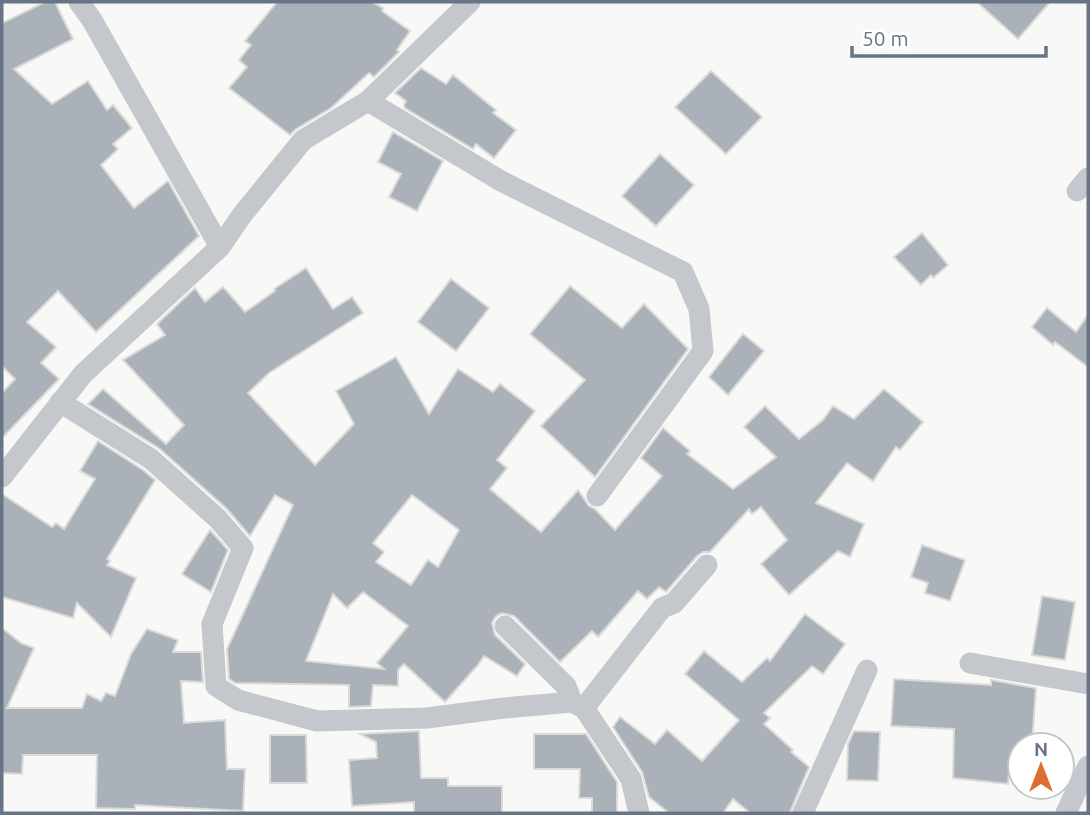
<svg xmlns="http://www.w3.org/2000/svg" width="1090" height="815" font-family="Ubuntu,sans-serif">
	<style>
		.building { fill: #abb1b8; stroke: #dadad8; stroke-width: 2; fill-rule: evenodd }
		.lines { fill: none; stroke-linecap: round; stroke-linejoin: round }
		.minor { stroke: #c4c7cb; stroke-width: 21 }
	</style>
	<rect width="100%" height="100%" fill="#f8f8f6"/>
	<g class="building">
		<path d="M45,2H55L73,39L14,69L52,104L88,81L107,110L113,105L132,128L113,144L118,149L101,165L134,208L168,181L199,236L96,332L58,291L27,322L56,347L41,363L59,379L2,438V393L15,379L2,366V23Z"/>
		<path d="M277,2H372L383,8L382,11L410,31L397,50L399,52L374,77L369,73L331,108L296,129L290,135L229,88L247,67L239,60L251,45L245,41Z"/>
		<path d="M977,2H1050L1018,39Z"/>
		<path d="M421,68L446,84L453,75L496,110L493,113L516,130L494,158L476,144L473,149L405,108L404,105L406,101L395,93Z"/>
		<path d="M711,71L762,117L726,154L675,107Z"/>
		<path d="M393,132L443,161L417,211L389,197L401,174L378,162Z"/>
		<path d="M660,154L694,185L656,226L622,196Z"/>
		<path d="M922,233L948,265L933,278L931,275L921,285L894,257Z"/>
		<path d="M306,268L333,309L352,297L363,313L269,373L248,393L315,465L354,424L336,391L396,357L429,414L458,369L493,392L500,384L535,411L497,460L507,468L490,489L541,532L578,490L589,506L595,509L615,530L662,476L641,458L663,428L690,451L687,454L733,489L776,457L744,427L765,406L799,439L823,420L833,406L854,419L884,389L923,422L900,450L896,447L873,481L847,463L816,503L864,524L850,557L838,551L789,595L761,564L787,540L761,507L752,514L749,509L710,552H703L697,556L666,592L659,587L647,599L638,591L598,637L592,631L560,662L514,616L502,613L496,616L492,623L495,635L525,664L517,676L484,656L478,665L445,702L404,664L398,670V686L373,685L371,706L349,707V685L235,683L229,679L227,649L293,505L275,495L250,536L227,509L160,449L88,404L103,389L166,444L184,425L123,360L165,335L157,324L195,288L205,302L223,287L245,312L275,291L274,289ZM412,495L459,530L438,567L428,560L411,585L376,562L384,552L373,543ZM363,592L408,626L377,663L384,669L306,661L333,594L347,608Z"/>
		<path d="M451,279L489,308L456,351L418,322Z"/>
		<path d="M570,286L622,328L644,304L688,349L595,477L541,426L585,380L530,334Z"/>
		<path d="M1047,308L1076,332L1088,315V367L1055,342L1053,345L1032,327Z"/>
		<path d="M743,334L764,351L728,395L709,377Z"/>
		<path d="M98,441L143,470L155,480L107,559L110,561L107,565L136,578L111,637L77,603L73,618L2,597V494L52,527L56,523L64,529L95,479L80,471Z"/>
		<path d="M210,530L228,550L211,592L182,574Z"/>
		<path d="M922,545L965,560L950,601L925,593L928,583L911,577Z"/>
		<path d="M1042,596L1075,602L1065,660L1032,655Z"/>
		<path d="M805,614L845,644L823,674L812,666L764,713L770,718L764,724L793,750L791,752L809,767L791,810L788,813H750L733,799L723,813H669L649,797L642,772L613,727L620,717L655,744L667,730L702,761L739,720L685,674L704,651L742,682L767,658L770,661Z"/>
		<path d="M2,628L21,643L34,648L7,708H82L87,694L101,701L106,693L115,696L131,654L147,629L178,640L173,652H201L203,682L181,681L184,723L225,720L227,769H245L243,811L135,805V809L96,808L97,755H23L22,774L2,773Z"/>
		<path d="M894,679L991,685V680L1036,688L1032,745H1020V774L1009,773L1008,784L953,778L954,729L891,726Z"/>
		<path d="M419,731L421,778H448V786H502V813H414V802L352,806L349,760L377,758L376,742L360,734Z"/>
		<path d="M854,731L880,732L878,781L847,780L848,744Z"/>
		<path d="M534,734H586L617,782V813H592V798H579L580,769H534Z"/>
		<path d="M270,735H306L307,783H270Z"/>
	</g>
	<g class="lines">
		<g class="minor">
			<path d="M79,2L92,20L220,247"/>
			<path d="M368,101L470,2"/>
			<path d="M1077,191L1088,178"/>
			<path d="M60,402L151,459L218,519L243,548L212,624L216,686L238,700L317,721L427,718L504,708L572,702L584,708L631,779L639,813"/>
			<path d="M2,477L83,374L220,247L242,215L303,140L368,101L501,181L683,272L699,309L703,351L597,496"/>
			<path d="M505,626L566,686L572,702"/>
			<path d="M970,663L1088,684"/>
			<path d="M584,708L662,608L674,603L707,565"/>
			<path d="M803,813L867,670"/>
			<path d="M1066,813L1088,766"/>
		</g>
	</g>
	<rect width="1090" height="815" fill="none" stroke="#687586" stroke-width="7"/>
	<g transform="translate(1041 766)"><circle r="33" fill="#ffffff" stroke="#c3c8cf" stroke-width="2"/>
	<path d="M0-5L12 26L0 18L-12 26Z" fill="#de6e30"/>
	<text y="-10" font-size="19" font-weight="bold" text-anchor="middle" fill="#687586">N</text>
	</g>
	<path d="M852 46v10h194v-10" fill="none" stroke="#687586" stroke-width="3.5"/>
	<text x="862" y="46" font-size="21" fill="#687586" stroke="#ffffff" stroke-width="5" paint-order="stroke">50 m</text>
</svg>
